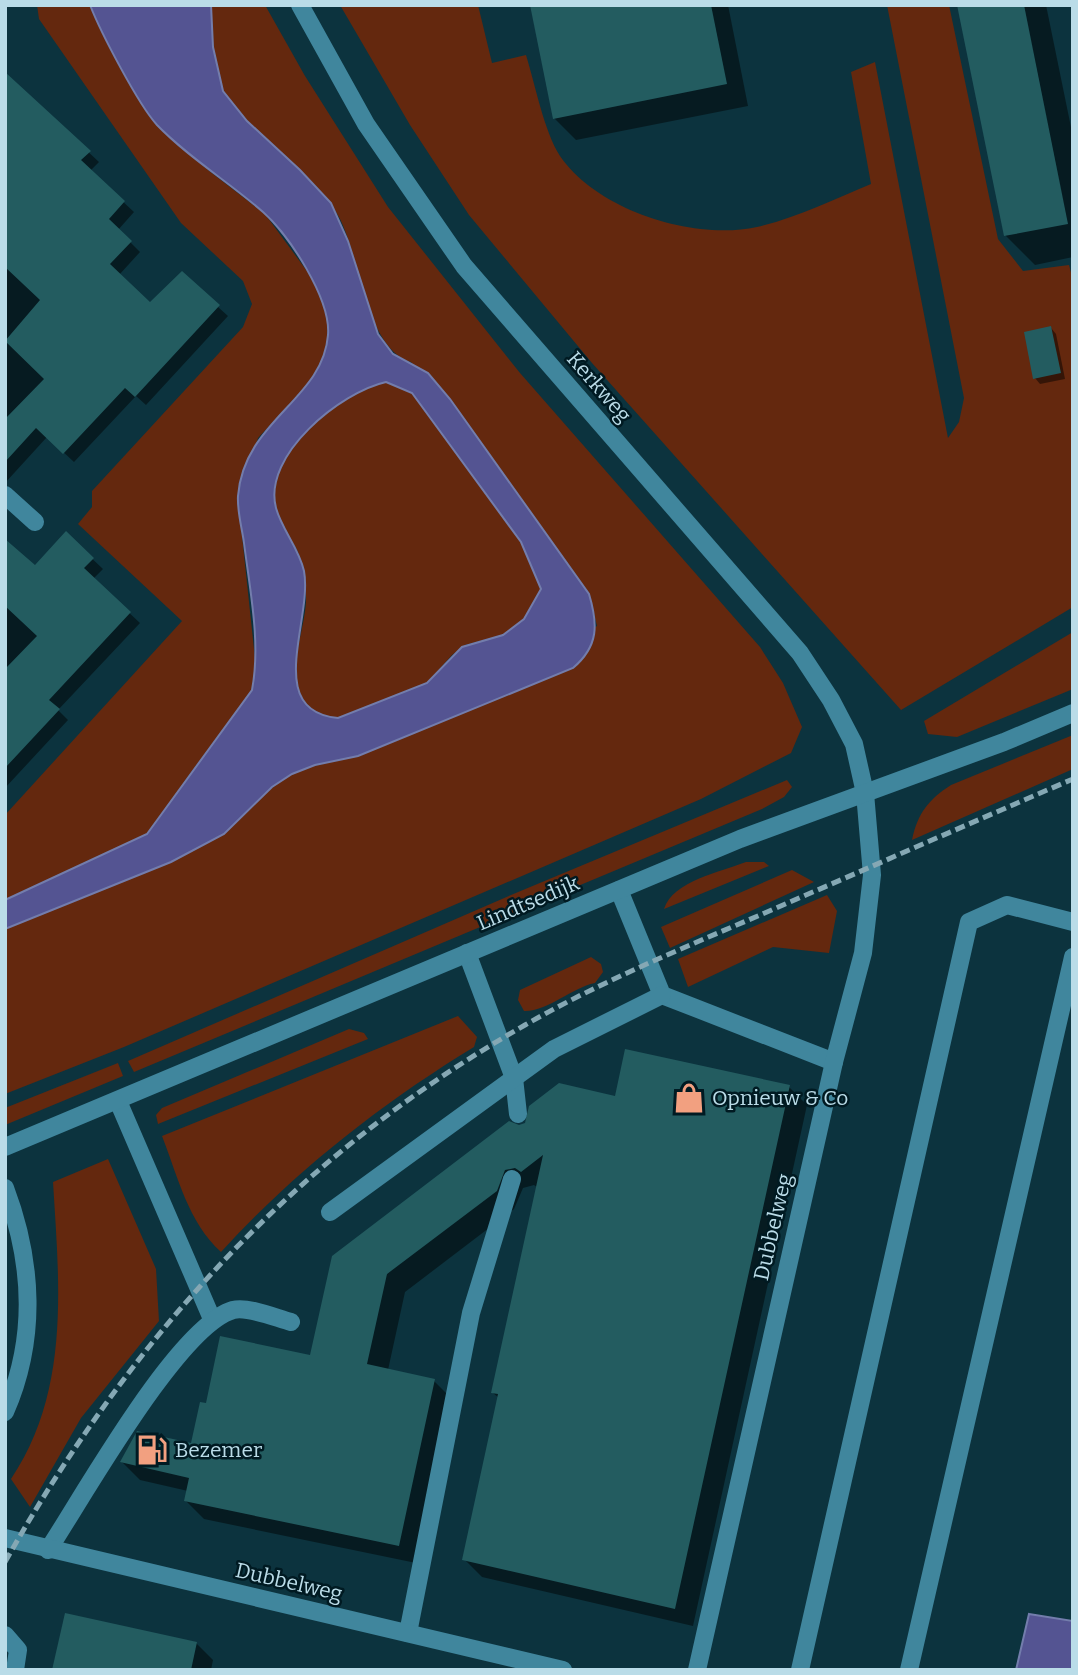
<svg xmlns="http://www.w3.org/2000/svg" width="1078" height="1675" font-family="Bitter,serif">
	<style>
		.green { fill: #64280e }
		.water { fill: #545492; stroke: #737dac; stroke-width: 2; fill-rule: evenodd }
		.shadow { fill: #0007 }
		.building { fill: #235c60 }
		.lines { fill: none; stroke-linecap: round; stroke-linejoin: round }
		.lane { stroke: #40869d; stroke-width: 18 }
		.street { stroke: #40869d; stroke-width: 18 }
		.secondary { stroke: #40869d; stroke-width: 18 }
		.rail { stroke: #85a8b4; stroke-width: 5; stroke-dasharray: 10 5; stroke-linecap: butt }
		.labels { text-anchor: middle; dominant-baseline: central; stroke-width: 5; stroke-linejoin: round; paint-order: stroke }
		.street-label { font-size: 21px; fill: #badce8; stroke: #001a22 }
		.poi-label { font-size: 21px; fill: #badce8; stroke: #001a22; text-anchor: start }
	</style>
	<rect width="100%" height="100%" fill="#0c333e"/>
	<g class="green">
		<path d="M37,5H90L106,37L208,170L265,214L318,286L329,314L326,353L309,384L258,438L238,498L256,668L252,690L184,782L205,842C240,827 258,793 291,775C312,763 336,763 359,755C369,752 379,747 389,742L597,626L589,594L572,569L411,362C366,349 360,258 340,219C314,168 243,136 222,90C211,65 210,31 211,5H265L305,76L388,207L520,373L760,647L783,683L802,727L791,753L701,799L124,1047L5,1094V815L182,621L78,524L92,507V491L243,327L252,304L243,281L181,223L39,19Z"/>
		<path d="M340,5H478L492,63L526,55C535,84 544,131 560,156C597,210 693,241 757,227C796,218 835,199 871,184L851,72L875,62L948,438L959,422L964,398L887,5H949L998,239L1023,271L1069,265L1073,280V607L901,710L592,363L469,215L410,125Z"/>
		<path d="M386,382L412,393L521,542L541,589L524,619L503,635L465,645L452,655L427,683L338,718C324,717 310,714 301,701C284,678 307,625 306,597C305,584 303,562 297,550C289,536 280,524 276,508C262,455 341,392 386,382Z"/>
		<path d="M1073,632V689L957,737L928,734L924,721Z"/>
		<path d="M1073,735V769L912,840C917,814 929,799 951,785Z"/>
		<path d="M787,780L792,787L784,797L762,809L134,1072L128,1061L511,895Z"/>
		<path d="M746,862H764L769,866L664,909C673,881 720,872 746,862Z"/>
		<path d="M792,870L814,882L670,948L661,927Z"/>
		<path d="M827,895L837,911L829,953L773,947L688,987L678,959Z"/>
		<path d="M591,957L601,964L603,972L595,983C571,988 547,1012 524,1011L518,1000L520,990Z"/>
		<path d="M458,1016L477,1037L474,1047C382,1103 294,1172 221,1252C188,1222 178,1177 162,1136Z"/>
		<path d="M349,1029L364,1033L368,1039L158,1124L156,1115L162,1108Z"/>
		<path d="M118,1063L123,1076L5,1125V1108Z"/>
		<path d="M108,1159L156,1269L159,1321L81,1418L30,1507L11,1479C71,1390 59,1282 53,1182Z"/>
	</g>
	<g class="water">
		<path d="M90,5H211L213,47L223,91L247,121L300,170L331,203L348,241L378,334L393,354L428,373L450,399L589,594C598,624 599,646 573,668L358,756L315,765L292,774L272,787L224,834L171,862L5,929V900L147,834L252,690C261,643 250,591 244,543C242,528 237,511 238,496C244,420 323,400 328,335C331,299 289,235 263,212C229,182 189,158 157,125C138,104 101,33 90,5ZM386,382L412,393L521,542L541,589L524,619L503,635L462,647L427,683L338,718C263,711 313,620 304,571C299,548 282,530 276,508C262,455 341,392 386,382Z"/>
		<path d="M1029,1614L1073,1621V1670H1016Z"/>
	</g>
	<g class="shadow">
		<path d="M531,5H728L748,106L576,140L554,118Z"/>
		<path d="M959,5H1046L1073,137V257L1035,265L1006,236Z"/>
		<path d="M5,74L99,162L90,171L134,212L118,230L140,252L119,275L150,304L218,307L228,316L146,405L136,396L74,462L47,437L5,483Z"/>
		<path d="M1051,328L1056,334L1065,379L1040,384L1035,378Z"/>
		<path d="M66,534L103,569L93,579L140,623L58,710L68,720L5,788V540L35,567Z"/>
		<path d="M789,1087L807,1105L693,1626L482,1577L464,1559L499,1398L493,1393L538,1188L534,1185L523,1188L514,1209L405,1292L388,1370L434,1381L452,1399L416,1563L204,1519L186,1501L188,1491L140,1480L122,1462L192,1445L207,1405L312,1358L519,1127L616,1098Z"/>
		<path d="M196,1643L213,1660L211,1670H54Z"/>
	</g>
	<g class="building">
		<path d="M530,5H711L727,84L553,119Z"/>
		<path d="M957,5H1024L1068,224L1004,236Z"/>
		<path d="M5,72L91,151L81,160L125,201L109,219L132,241L110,264L150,302L182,271L220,305L135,397L125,388L63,454L36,428L5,462V419L44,379L5,341L40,300L5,267Z"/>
		<path d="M1051,326L1061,373L1033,379L1024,332Z"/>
		<path d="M66,531L94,558L84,568L131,612L49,700L60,709L5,768V669L37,636L5,606V539L35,565Z"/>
		<path d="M625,1049L790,1085L675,1609L462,1560L498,1394L491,1393L543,1155L521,1172L515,1168L505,1170L497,1191L387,1274L367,1364L435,1379L399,1546L184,1501L189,1478L120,1462L137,1431L191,1443L200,1402L206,1403L220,1336L310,1355L332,1256L509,1121L519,1125L525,1123L529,1106L559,1083L615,1096Z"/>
		<path d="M65,1613L197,1642L191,1670H52Z"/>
	</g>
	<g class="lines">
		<g class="lane">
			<path d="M619,890L662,995L834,1062"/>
			<path d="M467,953L514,1078L518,1114"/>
			<path d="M118,1101L212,1319"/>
			<path d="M330,1212L554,1049L662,995"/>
			<path d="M48,1550C83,1497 178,1326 233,1310C248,1306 276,1318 291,1322"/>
			<path d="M408,1633L471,1313L512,1179"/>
			<path d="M5,1635L18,1650L15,1670"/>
			<path d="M800,1670L969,922L1007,905L1073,922"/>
			<path d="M909,1670L1073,957"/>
		</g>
		<g class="street">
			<path d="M5,495L35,522"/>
			<path d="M5,1538L563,1670"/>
			<path d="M697,1670L834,1062L863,953L872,875L865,793"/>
		</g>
		<g class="secondary">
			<path d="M300,5L366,124L464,266L800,653L831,700L854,744L865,793"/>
			<path d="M5,1147L740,839L1004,742L1073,713"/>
			<path d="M5,1188C33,1262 37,1339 5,1412"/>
		</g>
		<path class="rail" d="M5,1562C135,1332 295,1157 525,1025C600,982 681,949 760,915C864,870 968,824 1073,779"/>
	</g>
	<defs>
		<g id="shop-bare" transform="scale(2.415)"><path d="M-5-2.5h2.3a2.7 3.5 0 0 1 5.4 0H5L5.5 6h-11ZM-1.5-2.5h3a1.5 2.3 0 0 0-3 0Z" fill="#f2a080" stroke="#001a22" stroke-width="2.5" paint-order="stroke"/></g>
		<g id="fuel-bare" transform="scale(2.415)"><path d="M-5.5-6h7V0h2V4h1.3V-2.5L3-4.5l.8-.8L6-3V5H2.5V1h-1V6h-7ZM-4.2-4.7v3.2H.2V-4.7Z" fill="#f2a080" stroke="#001a22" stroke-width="2.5" paint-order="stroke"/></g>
	</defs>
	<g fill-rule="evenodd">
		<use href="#shop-bare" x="689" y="1098"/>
		<use href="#fuel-bare" x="152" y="1450"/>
	</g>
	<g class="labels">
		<g class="street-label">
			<text transform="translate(599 387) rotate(49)">Kerkweg</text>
			<text transform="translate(528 903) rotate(-23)">Lindtsedijk</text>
			<text transform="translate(773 1227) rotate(-77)">Dubbelweg</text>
			<text transform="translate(289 1582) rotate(13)">Dubbelweg</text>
		</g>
		<g class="poi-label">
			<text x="712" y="1098">Opnieuw &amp; Co</text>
			<text x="175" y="1450">Bezemer</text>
		</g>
	</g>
	<rect width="1078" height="1675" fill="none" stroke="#badce8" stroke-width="14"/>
</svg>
